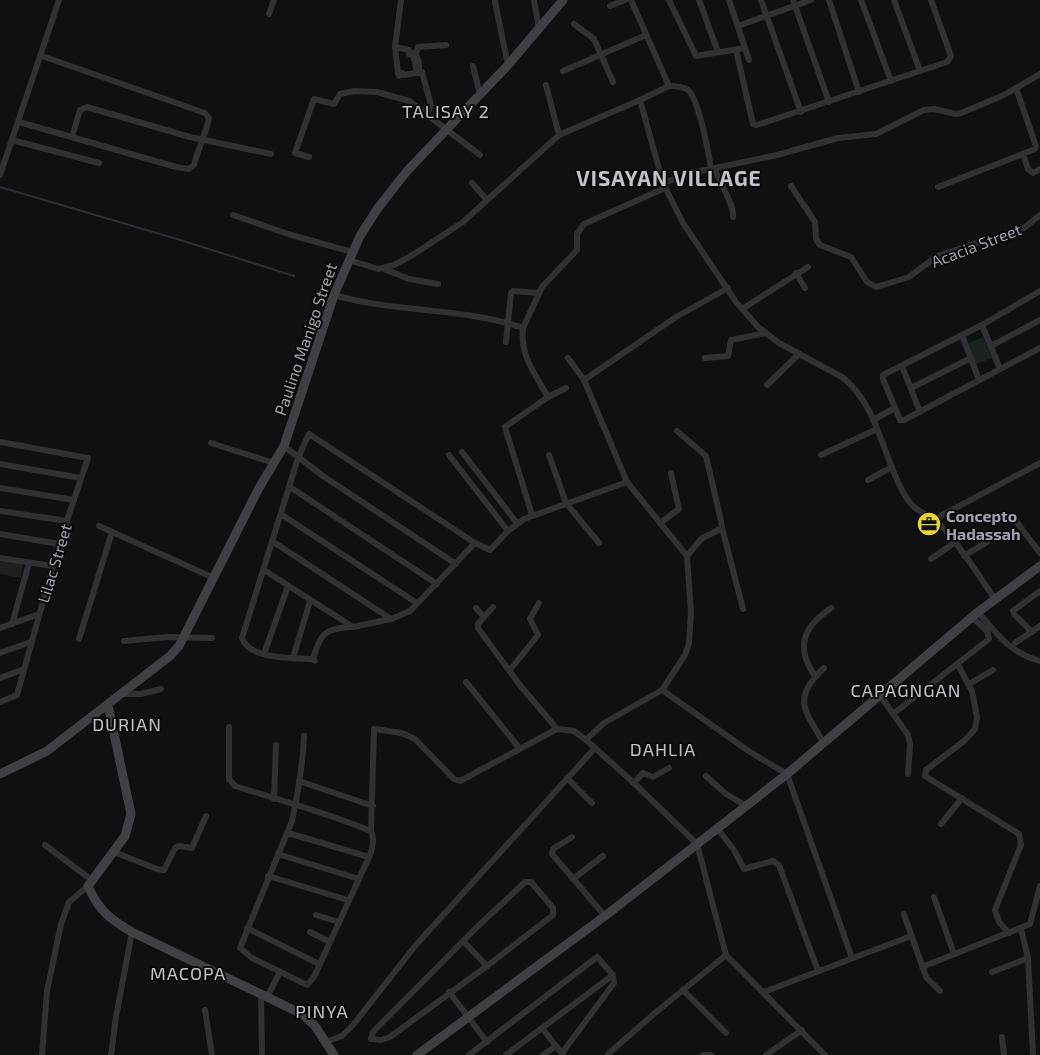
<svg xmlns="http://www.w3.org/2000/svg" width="1040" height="1055" font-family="'Exo 2',sans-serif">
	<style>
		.park { fill: #1c231e }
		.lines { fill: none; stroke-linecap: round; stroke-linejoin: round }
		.stream { stroke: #2a2f37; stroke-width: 2 }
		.street { stroke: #313035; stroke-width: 6 }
		.secondary { stroke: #3f3f45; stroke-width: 9 }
		.labels { text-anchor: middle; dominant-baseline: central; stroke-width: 4; stroke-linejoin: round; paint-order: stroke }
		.street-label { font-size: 16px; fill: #a1a2b1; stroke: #0b0a0b }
		.poi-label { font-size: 16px; font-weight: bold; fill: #a1a2b1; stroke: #0b0a0b; text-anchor: start }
		.neighbourhood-label { font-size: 18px; letter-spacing: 1px; fill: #c2c2cd; stroke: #0b0a0b }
		.district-label { font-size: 21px; font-weight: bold; letter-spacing: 1px; fill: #c2c2cd; stroke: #0b0a0b }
	</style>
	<rect width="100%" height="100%" fill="#100f11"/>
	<g class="park">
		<path d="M983,337L992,358L976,364L968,343Z"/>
		<path d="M0,561L23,564L21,578L0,574Z"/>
	</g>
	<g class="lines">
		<path class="stream" d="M0,187L177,239L294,276"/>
		<g class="street">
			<path d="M534,0L539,29"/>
			<path d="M631,0L669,86L640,100L663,183L683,223L736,302L758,327L779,343L842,377C877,404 882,453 902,490C914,514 924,510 940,525C961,546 978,575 995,599"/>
			<path d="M669,0L696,56L745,48"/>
			<path d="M699,0L718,52"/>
			<path d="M729,0L749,60"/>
			<path d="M761,0L801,112"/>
			<path d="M793,0L829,102"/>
			<path d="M829,0L859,92"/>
			<path d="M861,0L891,81"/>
			<path d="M894,0L920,71"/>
			<path d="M495,2L508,65"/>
			<path d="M610,6L625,0"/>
			<path d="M269,14L274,0"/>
			<path d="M574,24L594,39L613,82"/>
			<path d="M738,26L811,0"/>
			<path d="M395,47L401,0"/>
			<path d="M736,50L753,124L757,125L947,62L951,56L931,0"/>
			<path d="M416,54L418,47L446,45"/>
			<path d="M473,66L480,94"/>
			<path d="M563,71L646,35"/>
			<path d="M398,73L395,47L409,50V54L413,55"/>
			<path d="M417,73L413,53L416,54L419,62V73"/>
			<path d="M399,76L398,73H402L403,75L422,72L431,105L426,116"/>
			<path d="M546,85L559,135"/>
			<path d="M669,86C675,86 682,86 688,90C699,100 709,154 711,170"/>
			<path d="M19,122L176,167L189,169L194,165C198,148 206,134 209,118L205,113L42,56"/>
			<path d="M72,137L80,110L87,107L190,137L271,154"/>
			<path d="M12,140L99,163"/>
			<path d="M1023,154L1028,169L1033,173L1040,169"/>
			<path d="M309,157L295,153L314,99L334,104L340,94L354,91L377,92L409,101L480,155"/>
			<path d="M715,169C719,183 735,205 733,217"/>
			<path d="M0,175L59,0"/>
			<path d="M472,183L487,200"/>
			<path d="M663,183L691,173L777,155L838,138L876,134L924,110L934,109L956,114L961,113L1004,95L1040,74"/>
			<path d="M791,186L815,222L816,239L820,245L851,257L867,282L876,287L909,277L937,256L1024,228L1040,215"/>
			<path d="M938,187L1035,149L1036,146L1016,88"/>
			<path d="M233,215L288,234L352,252"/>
			<path d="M349,260L378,269L394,265L411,256L463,222L559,135L640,100"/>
			<path d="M384,269L409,279L438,284"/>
			<path d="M796,273L805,288"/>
			<path d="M1040,291L982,325L883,375V379L900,420H904L1040,348"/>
			<path d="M334,295C396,313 462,307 523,328C520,356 534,372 548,397"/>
			<path d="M742,309L808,267"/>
			<path d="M982,325L1000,369"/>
			<path d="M523,328L542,287L577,250V234L584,224L665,188"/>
			<path d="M962,335L979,380"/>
			<path d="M506,342L511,293L513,291L538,293"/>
			<path d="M991,346L1040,320"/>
			<path d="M568,358L584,380L627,482L687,556L691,612L689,643L685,655L662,690L750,752L787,774L852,958"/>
			<path d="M705,358L728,356L731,340L766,333"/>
			<path d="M902,366L920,412"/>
			<path d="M584,380L676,317L728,288"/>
			<path d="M767,385L799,354"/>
			<path d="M911,388L971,358"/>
			<path d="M873,420L895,408"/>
			<path d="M677,431L706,456L721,521L722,528L701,539L687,556"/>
			<path d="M0,442L88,458L59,544L17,695L0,702"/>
			<path d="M211,443L274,463"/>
			<path d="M284,446L323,476L456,564"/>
			<path d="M462,452L517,523"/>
			<path d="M449,455L508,531"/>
			<path d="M549,455L566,503L599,543"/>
			<path d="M821,455L877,429"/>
			<path d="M0,464L81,478"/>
			<path d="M868,480L892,467"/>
			<path d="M290,487L437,584"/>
			<path d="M0,488L74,500"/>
			<path d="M0,511L67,521"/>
			<path d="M282,515L417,603"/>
			<path d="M532,515L505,427L548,397L566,388"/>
			<path d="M1012,516L1040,553"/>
			<path d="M933,520L1040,463"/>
			<path d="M660,523L679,509L671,473"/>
			<path d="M99,526L214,578"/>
			<path d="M722,528L743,609"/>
			<path d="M0,534L59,544"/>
			<path d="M272,541L391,619"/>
			<path d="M964,556L987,542"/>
			<path d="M0,558L53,566"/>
			<path d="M931,559L954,543"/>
			<path d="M264,570L353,627L391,619L410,611L475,543"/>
			<path d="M476,608L484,617L478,624V628L519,684L557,729"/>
			<path d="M978,612C996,633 1011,654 1040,661"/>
			<path d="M484,617L493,607"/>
			<path d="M12,624L29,563"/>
			<path d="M0,628L39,614"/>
			<path d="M1032,632L1014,614L1013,611L1040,591"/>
			<path d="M79,639L112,532"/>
			<path d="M124,641L168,637L212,638"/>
			<path d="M1015,643L1040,626"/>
			<path d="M0,653L31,642"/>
			<path d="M264,654L288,586"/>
			<path d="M293,658L310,601"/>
			<path d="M313,659C295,658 249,660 242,638L298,458L309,434L475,543L490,550L508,531L524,519L627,482"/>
			<path d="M315,661L313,659C320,634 325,628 351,627"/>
			<path d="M958,665L972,691L977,717L975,729L964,741L926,770L925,776L1019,834L1021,845L995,910L999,922L1009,933"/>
			<path d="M510,670L538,635L530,619L539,603"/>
			<path d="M815,676C795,647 803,627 831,608"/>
			<path d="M0,678L24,669"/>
			<path d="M466,682L520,749"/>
			<path d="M969,684L993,670"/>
			<path d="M122,694H141L161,689"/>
			<path d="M879,694L908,735L910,744L908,774"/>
			<path d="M893,714L989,639L987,631L972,617"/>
			<path d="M229,727V779L235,786C280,800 327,813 371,831C375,840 373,848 369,857L314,977L307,985L252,958L240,948L292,821C298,793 303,764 304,736"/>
			<path d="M586,740L604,723L662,690"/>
			<path d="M823,742C804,709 792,698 824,668"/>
			<path d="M706,776L726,794L745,805"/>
			<path d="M567,778L592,803"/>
			<path d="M299,781L373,806"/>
			<path d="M634,783L643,773L653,777L669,768"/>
			<path d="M274,799L276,745"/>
			<path d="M941,824L962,798"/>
			<path d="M717,828L734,850L744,869L773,861L779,865L818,971"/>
			<path d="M371,831L374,729L402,733L415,739L454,779L460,781L557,729L574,731L586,740L634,783L697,844L726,955L655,1013L608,1054"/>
			<path d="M288,833L369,857"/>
			<path d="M572,837L553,849L552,854L605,916"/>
			<path d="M45,845L93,881"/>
			<path d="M114,852L157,869L164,870L175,848L179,846L192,848L206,816"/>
			<path d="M278,854L359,879"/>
			<path d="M268,876L348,900"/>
			<path d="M573,879L603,856"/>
			<path d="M525,882H531L553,908V915L487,966L390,1037L381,1040L371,1039L373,1032L476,928Z"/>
			<path d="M934,897L954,954"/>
			<path d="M904,914L926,977L940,991"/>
			<path d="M316,915L339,922"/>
			<path d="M247,928L319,964"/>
			<path d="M1021,929L1028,958L1033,1055"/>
			<path d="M310,932L330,942"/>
			<path d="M464,942L487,966"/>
			<path d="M726,955L825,1055"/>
			<path d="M922,967L1030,924L1040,886"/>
			<path d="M992,972L1028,958"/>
			<path d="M683,990L726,1033"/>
			<path d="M449,992L487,1042"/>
			<path d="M764,992L911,936"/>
			<path d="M261,994L262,1055"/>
			<path d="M267,997L280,972"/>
			<path d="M205,1010L212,1055"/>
			<path d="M542,1028L563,1055"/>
			<path d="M1002,1037L1004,1055"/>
			<path d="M325,1042L342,1036L353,1025L415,946L595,748"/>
			<path d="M42,1055L47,991L61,924L69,902L88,886"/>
			<path d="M111,1055L116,1017L132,932"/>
			<path d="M469,1055L597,957L613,975L614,983L562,1053"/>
			<path d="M506,1055L613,975"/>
			<path d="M543,1055L556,1046"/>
			<path d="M703,1055H711"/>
			<path d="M766,1055L802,1030"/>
		</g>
		<g class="secondary">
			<path d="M108,705L131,814L125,836L88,886C98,910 111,920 132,932L302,1014L315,1026L334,1055"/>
			<path d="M0,774L47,751L170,656L179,646L259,488L284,446L334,295L360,236L378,208L407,171L508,65L563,0"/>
			<path d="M417,1055L605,916L787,774L978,612L1040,566"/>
		</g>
	</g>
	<defs>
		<g id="office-disc" transform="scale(1.25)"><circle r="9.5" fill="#ead42e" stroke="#0b0a0b"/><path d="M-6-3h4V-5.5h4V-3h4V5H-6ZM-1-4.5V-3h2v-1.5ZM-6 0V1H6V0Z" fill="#111"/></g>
	</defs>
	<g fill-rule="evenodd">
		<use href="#office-disc" x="929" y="524"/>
	</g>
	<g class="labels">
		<g class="street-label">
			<text transform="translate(976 245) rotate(-21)">Acacia Street</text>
			<text transform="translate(305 339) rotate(-71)">Paulino Manigo Street</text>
			<text transform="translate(54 563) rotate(-73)">Lilac Street</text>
		</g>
		<g class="poi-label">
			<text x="946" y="515">Concepto<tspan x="946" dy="18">Hadassah</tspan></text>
		</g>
		<g class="neighbourhood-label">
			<text x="446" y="111">TALISAY 2</text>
			<text x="906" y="690">CAPAGNGAN</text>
			<text x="127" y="724">DURIAN</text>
			<text x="663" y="749">DAHLIA</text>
			<text x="188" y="973">MACOPA</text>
			<text x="322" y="1011">PINYA</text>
		</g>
		<g class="district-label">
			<text x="669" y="177">VISAYAN VILLAGE</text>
		</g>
	</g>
</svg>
